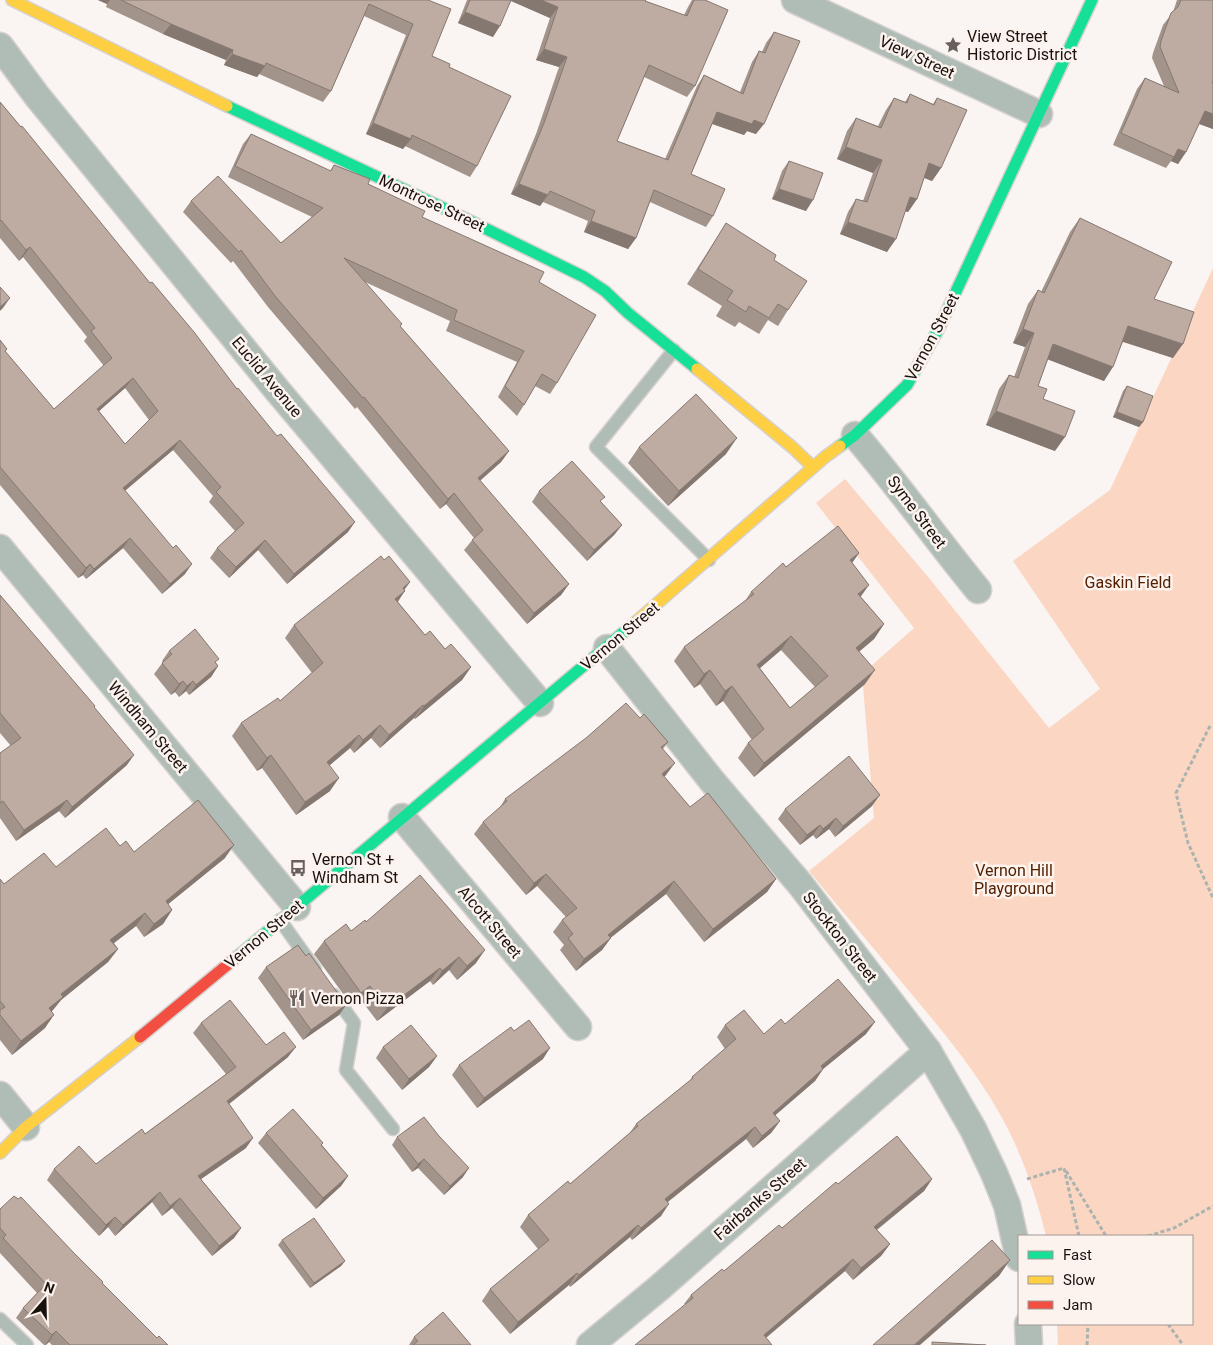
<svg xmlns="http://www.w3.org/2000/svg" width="1213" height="1345" font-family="Roboto,sans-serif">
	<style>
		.green { fill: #fbd6c3 }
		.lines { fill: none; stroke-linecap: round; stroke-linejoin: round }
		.lane-casing { stroke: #d5d1ce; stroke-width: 15 }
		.street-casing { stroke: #d5d1ce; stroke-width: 29 }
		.fast-casing { stroke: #d5d1ce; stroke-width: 14 }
		.slow-casing { stroke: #d5d1ce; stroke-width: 14 }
		.jam-casing { stroke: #d5d1ce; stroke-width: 14 }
		.path { stroke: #aab3ae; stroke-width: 3; stroke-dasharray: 4 2.5; stroke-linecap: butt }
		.lane { stroke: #afbdb6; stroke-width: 12 }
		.street { stroke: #afbdb6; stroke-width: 26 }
		.fast { stroke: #16e098; stroke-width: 11 }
		.slow { stroke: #ffcf43; stroke-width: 11 }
		.jam { stroke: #f24e42; stroke-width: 11 }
		.wall { fill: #a3948b; fill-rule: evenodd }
		.shaded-wall { fill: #857871 }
		.building { fill: #beaca2; stroke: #857871; fill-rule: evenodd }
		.labels { text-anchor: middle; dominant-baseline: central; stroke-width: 5; stroke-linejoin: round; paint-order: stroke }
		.poi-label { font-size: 16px; fill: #19110d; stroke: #fdf3ee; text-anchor: start }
		.street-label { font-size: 16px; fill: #19110d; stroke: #fdf3ee }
		.park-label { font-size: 16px; fill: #532000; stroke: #fdf3ee }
	</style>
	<rect width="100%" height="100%" fill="#faf4f2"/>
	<path class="green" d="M1213,268V1345H1058L1057,1324H1192V1236H1046C1037,1199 1025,1163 1008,1129C982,1078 945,1034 909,991C876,951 842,911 809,871L874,818L862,674L914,628L816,503L845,479L929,578L1049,728L1100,689L1013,561L1110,490Z"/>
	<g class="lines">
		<g class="lane-casing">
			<g id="lane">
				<path d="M674,350L596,447L709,560"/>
				<path d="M280,920L315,969"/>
				<path d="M334,995L354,1023L346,1070L393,1129"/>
				<path d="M0,1319L27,1345"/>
			</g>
		</g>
		<g class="street-casing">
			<g id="street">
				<path d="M795,0L1039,114"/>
				<path d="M0,46L37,96L277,390L540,703"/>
				<path d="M855,435C898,485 936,539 978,590"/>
				<path d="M0,548L297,907"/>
				<path d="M607,648L712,781L800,884L928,1051L973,1129L994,1173L1007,1205L1019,1258"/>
				<path d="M402,817L578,1027"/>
				<path d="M0,1095L26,1127"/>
				<path d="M1028,1324L1029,1345"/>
				<path d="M590,1345L659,1288L928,1051"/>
			</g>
		</g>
		<g class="fast-casing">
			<g id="fast">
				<path d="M227,106L456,214L584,277L605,291L628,313L697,369"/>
				<path d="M840,446L855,435L907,385L938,330L1092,0"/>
				<path d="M238,956L637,621"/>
			</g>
		</g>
		<g class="slow-casing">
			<g id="slow">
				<path d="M12,0L227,106"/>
				<path d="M697,369L792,447L813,467"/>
				<path d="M637,621L825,457L840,446"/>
				<path d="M0,1153L26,1127L140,1037"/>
			</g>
		</g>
		<g class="jam-casing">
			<path id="jam" d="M140,1037L238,956"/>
		</g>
		<g class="path">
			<path d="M1210,726L1176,793L1188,843L1213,898"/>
			<path d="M1066,1171L1106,1236"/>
			<path d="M1027,1179L1064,1168L1079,1236"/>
			<path d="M1148,1236L1174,1228L1213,1206"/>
			<path d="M1168,1324L1183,1345"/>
			<path d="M1087,1345L1088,1324"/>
		</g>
		<use href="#lane" class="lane"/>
		<use href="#street" class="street"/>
		<use href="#fast" class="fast"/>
		<use href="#slow" class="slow"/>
		<use href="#jam" class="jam"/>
	</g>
	<g class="wall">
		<path d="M98,0H428L432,56L449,67L477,166L470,177L405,146L403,149L366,134L406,35L364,16L331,91L323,102L259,74L257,77L224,65L226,60L163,34L106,7L107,4Z"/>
		<path d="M467,0H646L645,1L684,15L688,7L692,0H705L695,86L687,97L644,77L617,141L665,159L697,86L704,75L740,92L752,62L759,51L762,52L766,43L774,32L756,134L747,131L744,135L712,124L691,174L713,216L706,227L650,202L636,238L628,249L584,232L588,221L543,202L540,206L511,194L536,134L559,67L536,60L550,18L511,1L493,37L458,23Z"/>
		<path d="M1177,0H1213L1212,83L1213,129L1199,124L1186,152L1178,164L1171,161L1166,168L1113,145L1137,89L1145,78L1164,86L1152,58L1153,53L1163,25L1173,12Z"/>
		<path d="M910,94L933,104L937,98L941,168L932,181L924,178L917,199L908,212L905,211L887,252L840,234L848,212L856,199L863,201L873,173L837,159L847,131L856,118L878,126L886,110L894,98L905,102Z"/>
		<path d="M0,102L237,389L348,532L287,584L258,550L229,578L210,558L217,548L235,531L209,502L213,496L173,450L125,491L185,574L162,594L123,548L86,579L83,575L78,578L0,485V340L7,349L5,352L54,409L104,366L84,341L87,337L23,257L19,261L0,238ZM125,388L149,420L125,444L99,411Z"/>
		<path d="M251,134L330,171L334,165L368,184L422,217L539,282L557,383L550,394L535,386L524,405L517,416L498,397L517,362L446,331L450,321L365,282L400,326L509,451L501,462L480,481L569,584L561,595L527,624L464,550L474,538L446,504L440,509L357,407L355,409L268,307L233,261L231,263L183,212L191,201L281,243L312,217L228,177L243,144Z"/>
		<path d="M789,161L806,211L772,199L782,171Z"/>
		<path d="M1080,218L1154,299L1173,358L1123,342L1104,381L1048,359L1038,386L1043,399L1055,451L986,425L999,389L1009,375L1014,377L1025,347L1013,343L1028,304L1038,290L1041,292L1070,232Z"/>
		<path d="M726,223L774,260L788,310L778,326L768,320L759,334L739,322L735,327L716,316L722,306L687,284L716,239Z"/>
		<path d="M1127,386L1143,422L1139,427L1113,417L1123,391Z"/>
		<path d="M639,447L726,454L668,506L628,463Z"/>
		<path d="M539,491L601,502L622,525L614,535L587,561L532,502Z"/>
		<path d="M859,553L852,563L861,597L884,624L874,639L859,652L865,684L754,777L738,758L748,743L752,740L723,701L716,706L700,684L694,688L674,661L684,647L745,601L751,592L786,567ZM781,650L815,687L790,708L760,668Z"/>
		<path d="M384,560L410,582L404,590L398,602L425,635L471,667L462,680L415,719L414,718L380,748L371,738L354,753L350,748L330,765V791L296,815L262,768L257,771L232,736L241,723L280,701L312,673L285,638L294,625Z"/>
		<path d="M0,595L94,707L127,765L65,818L59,811L16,841L0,818V753L11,746L0,733Z"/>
		<path d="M169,651L216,663L218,666L211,677L189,695L186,691L179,697L175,692L171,695L154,674L163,662L162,661Z"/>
		<path d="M640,718L668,742L663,749L666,775L664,777L690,807L776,879L767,892L704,942L666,894L610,938L602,950L576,971L560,950L564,945L553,932L562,920L566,917L537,886L526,895L474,834L483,822L499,809L505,799Z"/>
		<path d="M872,806L835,837L829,829L816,839L813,835L800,845L778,819L785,809Z"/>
		<path d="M120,846L134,852L225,858L168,904L172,910L163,924L144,937L136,926L114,943L118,949L108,962L61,1000L52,1011L45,1028L12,1055L0,1040V879L4,884L56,867Z"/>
		<path d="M366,922L476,963L457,980L449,970L433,985L430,981L377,1021L361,1000L352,1006L314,954L324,941L351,931Z"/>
		<path d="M306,956L346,1005L339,1015L303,1040L258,978L266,967Z"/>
		<path d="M201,1023L266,1045L288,1057L229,1104L246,1148L201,1179L241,1228L234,1238L212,1256L172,1208L162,1216L152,1202L115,1236L108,1227L99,1236L47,1180L54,1169L96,1164L145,1134L226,1074L193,1033Z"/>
		<path d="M785,1024L866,1034L823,1069L815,1081L775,1115L780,1121L771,1133L753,1148L746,1139L668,1202L661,1216L632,1240L630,1237L570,1287L569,1285L510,1334L482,1301L490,1289L538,1249L520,1227L528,1215L570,1184L629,1134L636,1124L690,1081L692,1077L725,1049L717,1037L725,1025L764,1034Z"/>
		<path d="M514,1031L543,1059L477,1108L452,1075L459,1065Z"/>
		<path d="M383,1047L437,1056L429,1067L402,1090L376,1058Z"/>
		<path d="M266,1133L322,1145L348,1176L341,1186L316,1209L258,1143Z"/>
		<path d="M397,1137L463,1177L444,1195L418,1168L412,1172L392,1145Z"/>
		<path d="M932,1179L924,1191L877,1230L890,1244L881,1256L853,1280L845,1271L766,1338L684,1304L691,1295L782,1228L838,1184Z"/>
		<path d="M0,1209L102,1284L157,1338L168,1345H52L49,1342L46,1345H44L16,1318L23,1308L37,1293L0,1253Z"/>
		<path d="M282,1240L345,1261L341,1266L310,1288L278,1245Z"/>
		<path d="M414,1337L471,1345H409Z"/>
	</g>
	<g class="shaded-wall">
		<path d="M98,0H110L107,4Z"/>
		<path d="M509,0H541L558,7L550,18Z"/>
		<path d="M465,12L500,26L493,37L458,23Z"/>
		<path d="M171,24L233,50L226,60L163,34Z"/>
		<path d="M544,49L567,57L559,67L536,60Z"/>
		<path d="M232,54L265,66L257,77L224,65Z"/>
		<path d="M1205,111L1213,114V129L1197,123Z"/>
		<path d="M717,112L754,120L764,124L756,134L747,131L744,135L710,123Z"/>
		<path d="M373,123L411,139L403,149L366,134Z"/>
		<path d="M846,147L882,160L873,173L837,159Z"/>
		<path d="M1178,149L1186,152L1178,164L1171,161Z"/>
		<path d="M929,163L941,168L932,181L920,176Z"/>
		<path d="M519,184L548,195L540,206L511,194Z"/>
		<path d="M779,189L813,200L806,211L772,199Z"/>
		<path d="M910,197L917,199L908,212L901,210Z"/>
		<path d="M591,221L636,238L628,249L584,232Z"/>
		<path d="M848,222L896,239L887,252L840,234Z"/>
		<path d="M30,247L23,257L19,261L26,250Z"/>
		<path d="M10,298L3,308L0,311V307Z"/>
		<path d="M1128,326L1183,344L1173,358L1118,340Z"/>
		<path d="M1023,329L1034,333L1025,347L1013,343Z"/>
		<path d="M1053,344L1113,367L1104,381L1044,358Z"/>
		<path d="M133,378L125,388L90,419L97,409Z"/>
		<path d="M996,411L1065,437L1055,451L986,425Z"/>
		<path d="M1117,412L1143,422L1139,427L1113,417Z"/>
		<path d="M737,438L726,454L668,506L679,491Z"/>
		<path d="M180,440L173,450L116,498L123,488Z"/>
		<path d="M509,451L501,462L470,489L478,478Z"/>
		<path d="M454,493L446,504L440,509L448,499Z"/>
		<path d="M355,522L348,532L287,584L294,574Z"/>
		<path d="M622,525L614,535L587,561L594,550Z"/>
		<path d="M130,538L123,548L86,579L94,569Z"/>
		<path d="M265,540L258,550L229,578L236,567Z"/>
		<path d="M859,553L849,567L850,560Z"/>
		<path d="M90,564L83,575L78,578L86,568Z"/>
		<path d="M192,564L185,574L162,594L170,584Z"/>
		<path d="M410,582L401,594L405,591L396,604L386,612L403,588Z"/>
		<path d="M569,584L561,595L527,624L534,613Z"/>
		<path d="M869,585L859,599L858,594Z"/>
		<path d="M884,624L874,639L846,662L856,648Z"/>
		<path d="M791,636L781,650L747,679L757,665Z"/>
		<path d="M218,666L211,677L189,695L196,685Z"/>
		<path d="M471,667L462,680L415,719L424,706Z"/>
		<path d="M710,670L700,684L694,688L704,674Z"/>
		<path d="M875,670L865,684L754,777L764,763Z"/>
		<path d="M183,681L175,692L171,695L179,684Z"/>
		<path d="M193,681L186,691L179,697L187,686Z"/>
		<path d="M732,686L723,701L716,706L725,691Z"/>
		<path d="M423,705L414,718L380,748L389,735Z"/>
		<path d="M380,725L371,738L354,753L363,740Z"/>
		<path d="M359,735L350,748L318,775L327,762Z"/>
		<path d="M134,755L127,765L65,818L72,807Z"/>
		<path d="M271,755L262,768L257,771L267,758Z"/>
		<path d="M675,763L666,775L653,786L662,774Z"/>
		<path d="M339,778L330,791L296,815L305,802Z"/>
		<path d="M880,795L872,806L835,837L843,826Z"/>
		<path d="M67,800L59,811L16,841L24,830Z"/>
		<path d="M836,818L829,829L816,839L823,829Z"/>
		<path d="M820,825L813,835L800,845L807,835Z"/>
		<path d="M234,845L225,858L156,914L166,901Z"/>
		<path d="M546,874L537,886L526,895L534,883Z"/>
		<path d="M776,879L767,892L704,942L713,929Z"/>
		<path d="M674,881L666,894L599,947L608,935Z"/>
		<path d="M172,910L163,924L144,937L154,924Z"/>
		<path d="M145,913L136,926L101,953L110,940Z"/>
		<path d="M611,938L602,950L576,971L584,959Z"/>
		<path d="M118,949L108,962L61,1000L53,1010L40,1021L49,1008L61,994Z"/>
		<path d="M485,950L476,963L457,980L467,966Z"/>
		<path d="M459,957L449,970L433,985L442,971Z"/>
		<path d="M440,968L430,981L377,1021L387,1008Z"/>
		<path d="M370,986L361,1000L352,1006L361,993Z"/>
		<path d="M346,1005L339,1015L303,1040L311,1030Z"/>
		<path d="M54,1015L45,1028L12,1055L21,1041Z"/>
		<path d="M875,1022L866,1034L823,1069L815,1081L764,1125L773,1113L821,1066Z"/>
		<path d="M296,1047L288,1057L220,1111L227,1101Z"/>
		<path d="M550,1048L543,1059L477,1108L484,1098Z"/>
		<path d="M437,1056L429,1067L402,1090L409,1079Z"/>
		<path d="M780,1121L771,1133L753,1148L762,1136Z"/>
		<path d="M755,1127L746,1139L656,1211L665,1199Z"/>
		<path d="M253,1138L246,1148L191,1186L198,1176Z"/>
		<path d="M424,1159L418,1168L412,1172L418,1164Z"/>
		<path d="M469,1168L463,1177L444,1195L450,1186Z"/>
		<path d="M348,1176L341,1186L316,1209L323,1198Z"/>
		<path d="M932,1179L924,1191L866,1238L874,1227Z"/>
		<path d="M160,1192L152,1202L115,1236L123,1225Z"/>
		<path d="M180,1198L172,1208L162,1216L170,1206Z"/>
		<path d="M669,1204L661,1216L632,1240L641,1228Z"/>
		<path d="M115,1217L108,1227L99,1236L106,1225Z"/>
		<path d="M638,1225L630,1237L570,1287L579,1275Z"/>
		<path d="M241,1228L234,1238L212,1256L219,1246Z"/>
		<path d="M890,1244L881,1256L853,1280L861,1268Z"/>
		<path d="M853,1259L845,1271L757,1345L764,1335Z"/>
		<path d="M1010,1260L999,1276L920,1345H914Z"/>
		<path d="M345,1261L341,1266L310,1288L314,1283Z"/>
		<path d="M577,1273L569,1285L510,1334L518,1322Z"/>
		<path d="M56,1331L49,1342L45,1345L52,1335Z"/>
	</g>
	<g class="building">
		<path d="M121,0H428L451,9L432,56L450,64L449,67L511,96L477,166L412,135L411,139L373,123L413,24L369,4L331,91L266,63L265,66L232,54L233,50L171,24Z"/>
		<path d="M470,0H511L500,26L465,12Z"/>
		<path d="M541,0H646L645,1L687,16L694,0H705L728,10L695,86L649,65L617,141L668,160L704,75L743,94L759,51L765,53L774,32L800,41L764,124L754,120L752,124L717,112L691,174L725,189L713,216L654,190L636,238L591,221L595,211L550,191L548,195L519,184L544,123L567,57L544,49L558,7Z"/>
		<path d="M1181,0H1213V80L1212,83H1213V114L1205,111L1186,152L1178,149L1174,157L1121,133L1145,78L1179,93L1160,47L1161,41L1171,13L1178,7Z"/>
		<path d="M910,94L934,105L937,98L967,110L941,168L929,163L917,199L910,197L896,239L848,222L856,199L867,202L882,160L846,147L856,118L881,128L894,98L907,103Z"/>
		<path d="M0,102L21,127L22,126L150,283L152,282L194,332L237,389L238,388L277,436L281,434L355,522L294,574L265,540L236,567L217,548L244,523L216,492L221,487L180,440L123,488L173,548L176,545L192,564L170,584L130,538L94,569L90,564L86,568L0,467V340L7,349L5,351L54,409L112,358L91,331L95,328L30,247L26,250L1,220L0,221ZM133,378L158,411L125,444L97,409Z"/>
		<path d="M251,134L331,171L334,165L370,179L368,184L425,211L422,217L544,272L539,282L596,315L557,383L542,374L524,405L505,386L524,351L454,320L457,310L344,258L402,324L400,326L509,451L478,478L569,584L534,613L472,540L483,530L454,493L448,499L364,397L363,398L275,296L241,250L239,252L191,201L218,176L281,243L323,208L235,166Z"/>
		<path d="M789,161L823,173L813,200L779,189Z"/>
		<path d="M1080,218L1172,262L1154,299L1194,312L1183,344L1128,326L1113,367L1053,344L1038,386L1047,389L1043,399L1075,411L1065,437L996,411L1009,375L1018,378L1034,333L1023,329L1038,290L1044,293Z"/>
		<path d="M726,223L776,255L774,260L807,281L788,310L778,304L769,318L749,306L746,312L727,300L733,291L698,269Z"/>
		<path d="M0,287L10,298L0,307Z"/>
		<path d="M1127,386L1153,396L1143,422L1117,412Z"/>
		<path d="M696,394L737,438L679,491L639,447Z"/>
		<path d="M572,461L605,497L600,501L622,525L594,550L539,491Z"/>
		<path d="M838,526L859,553L850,560L869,585L858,594L884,624L856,648L875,670L764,763L748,743L764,729L732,686L725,691L710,670L704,674L684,647L754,594L751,592L783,563L786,567ZM791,636L828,676L790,708L757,665Z"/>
		<path d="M381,556L384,560L389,556L410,582L403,588L405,591L395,599L425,635L430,631L445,649L451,644L471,667L424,706L423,705L389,735L380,725L363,740L359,735L327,762L339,778L305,802L271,755L267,758L241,723L278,698L280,701L323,663L294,625Z"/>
		<path d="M0,595L95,706L94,707L134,755L72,807L67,800L24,830L3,801L0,803V753L21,738L0,713Z"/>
		<path d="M195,629L219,659L215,662L218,666L196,685L193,681L187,686L183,681L179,684L162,663L172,654L169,651Z"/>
		<path d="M626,703L640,718L644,714L668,742L661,747L675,763L662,774L690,807L708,793L776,879L713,929L674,881L608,935L611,938L584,959L568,938L573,934L562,920L577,908L546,874L534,883L483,822L507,801L505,799L586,738Z"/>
		<path d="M849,756L880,795L843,826L836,818L823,829L820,825L807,835L785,809Z"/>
		<path d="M198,800L234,845L166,901L172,910L154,924L145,913L110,940L118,949L61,994L63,997L49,1008L54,1015L21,1041L0,1015V1010L5,1007L0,1001V879L4,884L44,853L56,867L106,828L120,846L126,841L134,852Z"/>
		<path d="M420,875L485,950L467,966L459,957L442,971L440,968L387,1008L370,986L361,993L324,941L346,924L351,931L365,920L366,922Z"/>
		<path d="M298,945L306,956L309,953L346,1005L311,1030L266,967Z"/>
		<path d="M838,979L875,1022L821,1066L823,1069L773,1113L780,1121L762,1136L755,1127L665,1199L669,1204L641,1228L638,1225L579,1275L577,1273L518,1322L490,1289L549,1240L528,1215L568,1181L570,1184L638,1126L636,1124L693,1078L692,1077L736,1039L725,1025L744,1010L764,1034L781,1019L785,1024Z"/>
		<path d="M230,1000L266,1045L284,1032L296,1047L227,1101L253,1138L198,1176L241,1228L219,1246L180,1198L170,1206L160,1192L123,1225L115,1217L106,1225L54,1169L79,1146L96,1164L142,1129L145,1134L236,1067L201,1023Z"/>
		<path d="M529,1020L550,1048L484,1098L459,1065L511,1027L514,1031Z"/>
		<path d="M411,1025L437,1056L409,1079L383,1047Z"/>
		<path d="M293,1109L323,1143L321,1145L348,1176L323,1198L266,1133Z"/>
		<path d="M424,1117L439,1136L469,1168L450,1186L424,1159L418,1164L397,1137Z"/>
		<path d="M897,1136L932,1179L874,1227L890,1244L861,1268L853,1259L764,1335L772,1345H635L693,1298L691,1295L722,1269L724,1271L779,1225L782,1228L836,1182L838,1184Z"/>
		<path d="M14,1196L18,1199L21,1197L73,1252L103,1282L102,1283L157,1338L159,1336L168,1345H70L56,1331L52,1335L23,1308L46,1284L3,1238L6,1235L0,1228V1209Z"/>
		<path d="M314,1218L345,1261L314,1283L282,1240Z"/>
		<path d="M992,1240L1010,1260L914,1345H873Z"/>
		<path d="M443,1312L471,1345H413L418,1341L414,1337Z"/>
		<path d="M932,1342L986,1345H932Z"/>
	</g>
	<defs>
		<g id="sight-bare" transform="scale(1.35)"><path d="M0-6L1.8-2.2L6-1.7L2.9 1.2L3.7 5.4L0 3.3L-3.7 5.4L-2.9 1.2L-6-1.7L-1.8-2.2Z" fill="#68605d" stroke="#fdf3ee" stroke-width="2.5" paint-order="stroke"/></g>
		<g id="bus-bare" transform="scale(1.35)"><path d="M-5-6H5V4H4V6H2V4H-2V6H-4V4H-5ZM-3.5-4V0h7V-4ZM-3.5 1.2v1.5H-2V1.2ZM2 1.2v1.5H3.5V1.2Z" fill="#68605d" stroke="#fdf3ee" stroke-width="2.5" paint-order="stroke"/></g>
		<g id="restaurant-bare" transform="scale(1.35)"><path d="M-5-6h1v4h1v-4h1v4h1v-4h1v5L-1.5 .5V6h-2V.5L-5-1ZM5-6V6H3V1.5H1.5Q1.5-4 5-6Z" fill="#68605d" stroke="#fdf3ee" stroke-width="2.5" paint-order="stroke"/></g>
	</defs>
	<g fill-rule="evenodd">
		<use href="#sight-bare" x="953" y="45"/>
		<use href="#bus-bare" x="298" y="868"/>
		<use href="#restaurant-bare" x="297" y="998"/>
	</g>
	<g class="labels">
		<g class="poi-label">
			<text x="967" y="36">View Street<tspan x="967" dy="18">Historic District</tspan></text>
			<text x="312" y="859">Vernon St +<tspan x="312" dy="18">Windham St</tspan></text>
			<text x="311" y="998">Vernon Pizza</text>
		</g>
		<g class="street-label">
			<text transform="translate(917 57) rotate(25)">View Street</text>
			<text transform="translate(432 203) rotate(25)">Montrose Street</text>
			<text transform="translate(932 337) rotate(-62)">Vernon Street</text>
			<text transform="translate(267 377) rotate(50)">Euclid Avenue</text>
			<text transform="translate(917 512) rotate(53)">Syme Street</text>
			<text transform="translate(620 636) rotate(-40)">Vernon Street</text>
			<text transform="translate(148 727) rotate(50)">Windham Street</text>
			<text transform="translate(490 922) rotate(50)">Alcott Street</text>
			<text transform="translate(264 934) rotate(-40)">Vernon Street</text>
			<text transform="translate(840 937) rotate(52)">Stockton Street</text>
			<text transform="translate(760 1199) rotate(-41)">Fairbanks Street</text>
		</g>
		<g class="park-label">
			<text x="1128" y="582">Gaskin Field</text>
			<text x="1014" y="870">Vernon Hill<tspan x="1014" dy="18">Playground</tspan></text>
		</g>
	</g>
	<rect x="1018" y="1235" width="175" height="90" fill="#fdf3ee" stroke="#a29994"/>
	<rect x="1028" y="1251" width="25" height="8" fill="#16e098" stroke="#a29994"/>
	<text x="1063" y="1260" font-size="15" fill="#19110d">Fast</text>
	<rect x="1028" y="1276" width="25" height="8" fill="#ffcf43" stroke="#a29994"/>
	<text x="1063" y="1285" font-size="15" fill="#19110d">Slow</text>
	<rect x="1028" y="1301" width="25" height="8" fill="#f24e42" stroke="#a29994"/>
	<text x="1063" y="1310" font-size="15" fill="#19110d">Jam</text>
	<g transform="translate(45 1300) rotate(20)" stroke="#fdf3ee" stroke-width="4" paint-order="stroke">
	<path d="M0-4L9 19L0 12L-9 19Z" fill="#19110d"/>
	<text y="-8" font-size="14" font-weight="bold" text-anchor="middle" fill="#19110d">N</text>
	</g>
</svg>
